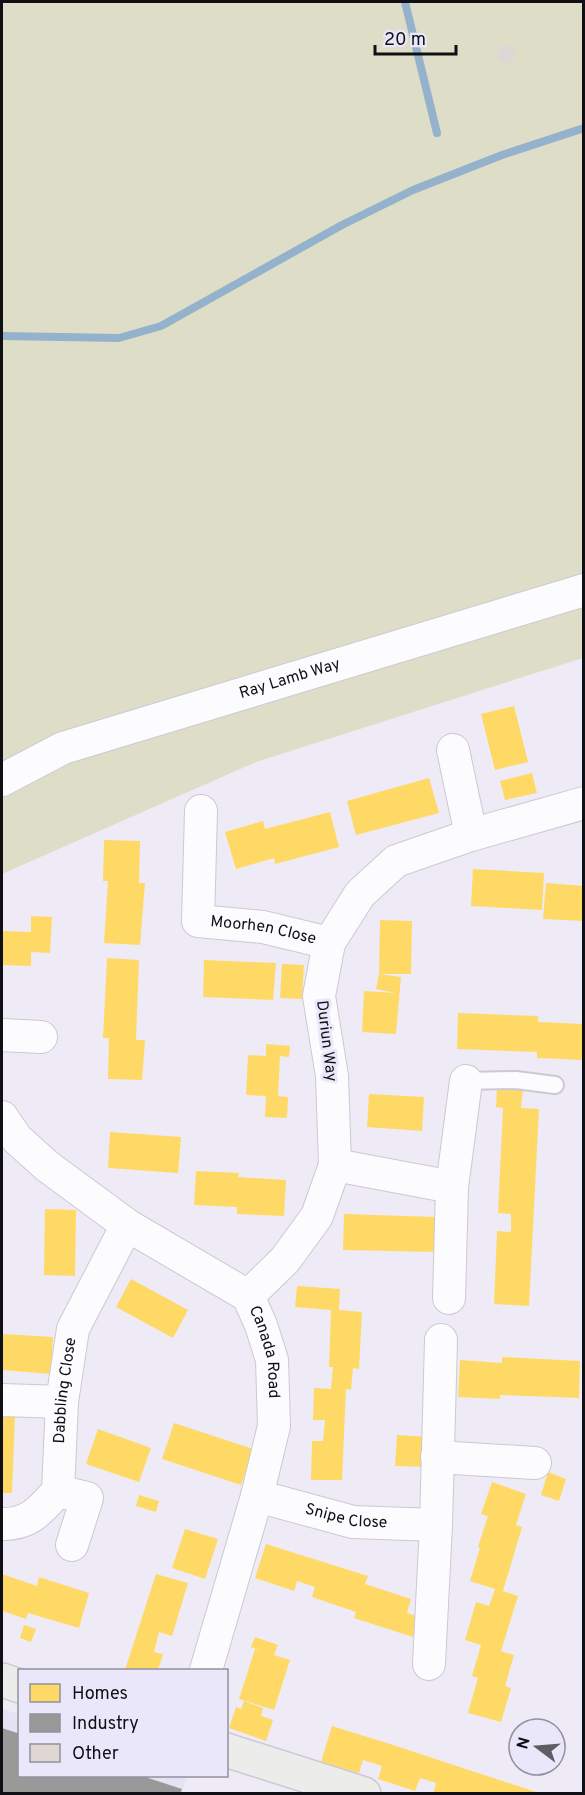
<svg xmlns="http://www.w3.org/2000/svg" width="585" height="1795" font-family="Overpass,sans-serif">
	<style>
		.built { fill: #e6e2f5 }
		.green { fill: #dedec8 }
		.homes { fill: #ffd966 }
		.industry { fill: #999 }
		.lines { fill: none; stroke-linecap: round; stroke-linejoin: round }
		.stream { stroke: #94b2cc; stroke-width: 8 }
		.building { fill: #dfd7d3 }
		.lane-casing { stroke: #cbc9d2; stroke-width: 20 }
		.street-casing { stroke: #cbc9d2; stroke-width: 34 }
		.secondary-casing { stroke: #cbc9d2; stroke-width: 36 }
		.lane { stroke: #fcfcfe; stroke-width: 16 }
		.street { stroke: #fcfcfe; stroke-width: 32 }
		.secondary { stroke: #ecedea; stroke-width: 33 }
		.labels { text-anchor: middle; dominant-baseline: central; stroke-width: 6; stroke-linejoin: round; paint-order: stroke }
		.street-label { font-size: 16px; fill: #100f15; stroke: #ebe7fb }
	</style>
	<rect width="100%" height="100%" fill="#eeebf6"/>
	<path class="built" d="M2,1709L19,1714L20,1776H187L182,1793H2Z"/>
	<path class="green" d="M2,2H583V658L256,762L2,874Z"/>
	<g class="homes">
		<path d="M514,706L528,762L495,770L481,714Z"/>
		<path d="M532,773L537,793L505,800L500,781Z"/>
		<path d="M429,778L439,813L356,835L347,801Z"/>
		<path d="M330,812L339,847L275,864L274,858L236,869L225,832L263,821L265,829Z"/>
		<path d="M104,840L140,841L139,883H145L140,945L104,943L108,881H103Z"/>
		<path d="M473,869L544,873L542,910L471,906Z"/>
		<path d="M546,883L584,886V921L543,919Z"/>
		<path d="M31,916L52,917L50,953L31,952V966L2,965V931L31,932Z"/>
		<path d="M380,920L412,921L411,974H379Z"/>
		<path d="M107,958L139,960L136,1040H145L142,1080L108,1079L109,1038H103Z"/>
		<path d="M204,960L276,963L273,1000L203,997Z"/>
		<path d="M282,964L304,965L302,999L280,998Z"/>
		<path d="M379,974L401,977L396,1034L362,1032L364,991L396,993L376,989Z"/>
		<path d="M458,1013L538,1016V1022L584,1024V1060L537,1058V1052L457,1049Z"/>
		<path d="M266,1044L290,1046L289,1057L280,1056L278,1096L288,1097L287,1118L265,1117L266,1096L246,1095L248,1055L266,1056Z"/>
		<path d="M497,1087L523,1088L521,1108L539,1109L529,1306L494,1304L497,1231L511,1232V1214L498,1213L503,1108L496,1107Z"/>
		<path d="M369,1094L424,1097L422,1131L367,1127Z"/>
		<path d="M110,1132L181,1137L178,1173L108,1168Z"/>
		<path d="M196,1171L239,1173L238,1177L286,1180L284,1216L237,1214V1207L194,1205Z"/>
		<path d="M45,1209L76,1210L75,1276L44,1275Z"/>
		<path d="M344,1214L437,1217L436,1252L343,1250Z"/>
		<path d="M131,1279L188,1310L173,1338L116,1307Z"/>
		<path d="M297,1286L340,1289L339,1310L362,1312L359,1369L353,1368L351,1390L346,1389L342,1480H311L312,1441H323L325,1420H313L314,1388L331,1389L333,1367H329L331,1310L295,1307Z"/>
		<path d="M2,1334L53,1337L51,1374L2,1370Z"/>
		<path d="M502,1357L580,1361L579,1398L500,1395V1399L458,1397L460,1360L502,1363Z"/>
		<path d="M2,1414H15L12,1493H2Z"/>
		<path d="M174,1423L253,1449L241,1485L162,1459Z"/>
		<path d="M98,1429L151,1448L139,1482L86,1464Z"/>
		<path d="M397,1435L431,1437L429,1467L395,1466Z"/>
		<path d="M548,1472L566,1479L559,1501L541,1495Z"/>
		<path d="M492,1482L526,1494L516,1525L522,1527L503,1591L518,1596L501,1651L514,1655L505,1686L511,1688L501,1722L468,1713L478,1678L472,1676L481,1645L465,1640L476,1602L489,1606L495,1589L470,1581L480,1548L478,1547L488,1516L481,1514Z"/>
		<path d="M139,1495L159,1501L156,1512L136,1506Z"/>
		<path d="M185,1529L218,1539L205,1579L172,1568Z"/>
		<path d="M266,1544L368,1576L365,1584L411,1599L407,1613L420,1617L413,1637L354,1618L356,1612L312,1597L315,1587L297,1581L294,1591L255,1578Z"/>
		<path d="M2,1574L37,1586L39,1577L89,1593L79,1628L28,1613L26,1619L2,1611Z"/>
		<path d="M156,1574L188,1583L172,1636L159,1632L154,1652L163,1654L158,1670H125Z"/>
		<path d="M24,1625L36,1629L31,1642L20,1638Z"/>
		<path d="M255,1637L278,1645L274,1655L290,1660L274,1710L239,1699L255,1649L262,1651L251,1647Z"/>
		<path d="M244,1701L263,1708L261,1716L273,1720L266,1741L229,1728L236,1707L241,1709Z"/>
		<path d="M332,1726L390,1744L542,1794H433L436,1783L420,1778L415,1791L378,1779L382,1766L363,1760L359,1773L321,1762Z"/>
	</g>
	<path class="industry" d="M2,1728L20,1734V1776H142L182,1789L180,1794H2Z"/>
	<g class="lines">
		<g class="stream">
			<path d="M405,2L437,133"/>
			<path d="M2,336L119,338L161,326L342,225L413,190L502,155L584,128"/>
		</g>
	</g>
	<path class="building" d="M503,44L513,46L517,54L511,63L501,62L496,53Z"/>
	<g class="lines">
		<g class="lane-casing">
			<path id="lane" d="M466,1081L516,1080L555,1085"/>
		</g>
		<g class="street-casing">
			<g id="street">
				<path d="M453,750L471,835"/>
				<path id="s1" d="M2,780L63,748L584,590"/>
				<path id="s2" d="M201,811L198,921L263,927L329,943"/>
				<path d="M2,1035L41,1037"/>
				<path id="s3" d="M2,1117L17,1139L47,1166L127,1225L248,1296L261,1325L272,1360L274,1426L257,1496L206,1670"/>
				<path d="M335,1165L452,1187"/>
				<path d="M248,1296L285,1260L317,1216L335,1165L332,1076L319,996L329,943L360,894L396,861L471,835L584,803"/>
				<path d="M449,1298L452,1187L466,1081"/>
				<path d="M2,1400L62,1402"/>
				<path d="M437,1457L535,1463"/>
				<path id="s4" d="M257,1496L353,1522L436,1525L429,1664"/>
				<path d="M2,1524C30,1525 41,1509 58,1491"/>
				<path d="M436,1525L441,1340"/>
				<path id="s5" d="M72,1545L87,1498L58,1491L62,1402L73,1329L127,1225"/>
			</g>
		</g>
		<g class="secondary-casing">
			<g id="secondary">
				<path d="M2,1680L20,1686"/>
				<path d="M226,1750L364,1794"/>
			</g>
		</g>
		<use href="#lane" class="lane"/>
		<use href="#street" class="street"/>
		<use href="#secondary" class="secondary"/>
	</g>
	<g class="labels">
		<g class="street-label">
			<text stroke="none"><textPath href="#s1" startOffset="306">Ray Lamb Way</textPath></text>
			<text stroke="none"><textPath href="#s2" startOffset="176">Moorhen Close</textPath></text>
			<text transform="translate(326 1041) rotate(83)">Duriun Way</text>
			<text stroke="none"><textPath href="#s3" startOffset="366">Canada Road</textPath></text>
			<text stroke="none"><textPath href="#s5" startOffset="180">Dabbling Close</textPath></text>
			<text stroke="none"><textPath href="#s4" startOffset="92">Snipe Close</textPath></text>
		</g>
	</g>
	<rect width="585" height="1795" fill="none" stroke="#100f15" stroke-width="6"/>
	<rect x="18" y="1669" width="210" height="108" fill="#ebe7fb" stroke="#93919f" stroke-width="1.5"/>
	<rect x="30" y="1684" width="30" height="18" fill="#ffd966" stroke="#93919f" stroke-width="1.5"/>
	<text x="72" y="1699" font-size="18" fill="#100f15">Homes</text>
	<rect x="30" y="1714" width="30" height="18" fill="#999999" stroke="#93919f" stroke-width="1.5"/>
	<text x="72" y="1729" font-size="18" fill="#100f15">Industry</text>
	<rect x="30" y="1744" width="30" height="18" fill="#dfd7d3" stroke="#93919f" stroke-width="1.5"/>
	<text x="72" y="1759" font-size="18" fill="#100f15">Other</text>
	<g transform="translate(537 1747) rotate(286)"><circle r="28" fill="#ebe7fb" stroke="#93919f" stroke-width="1.5"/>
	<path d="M0-4.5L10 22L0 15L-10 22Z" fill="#5e5c64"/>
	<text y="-9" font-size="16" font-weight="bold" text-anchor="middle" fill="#100f15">N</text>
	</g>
	<path d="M375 45v9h81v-9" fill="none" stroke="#100f15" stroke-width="3"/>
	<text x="384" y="45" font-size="18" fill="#100f15" stroke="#ebe7fb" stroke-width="4.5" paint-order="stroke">20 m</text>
</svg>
